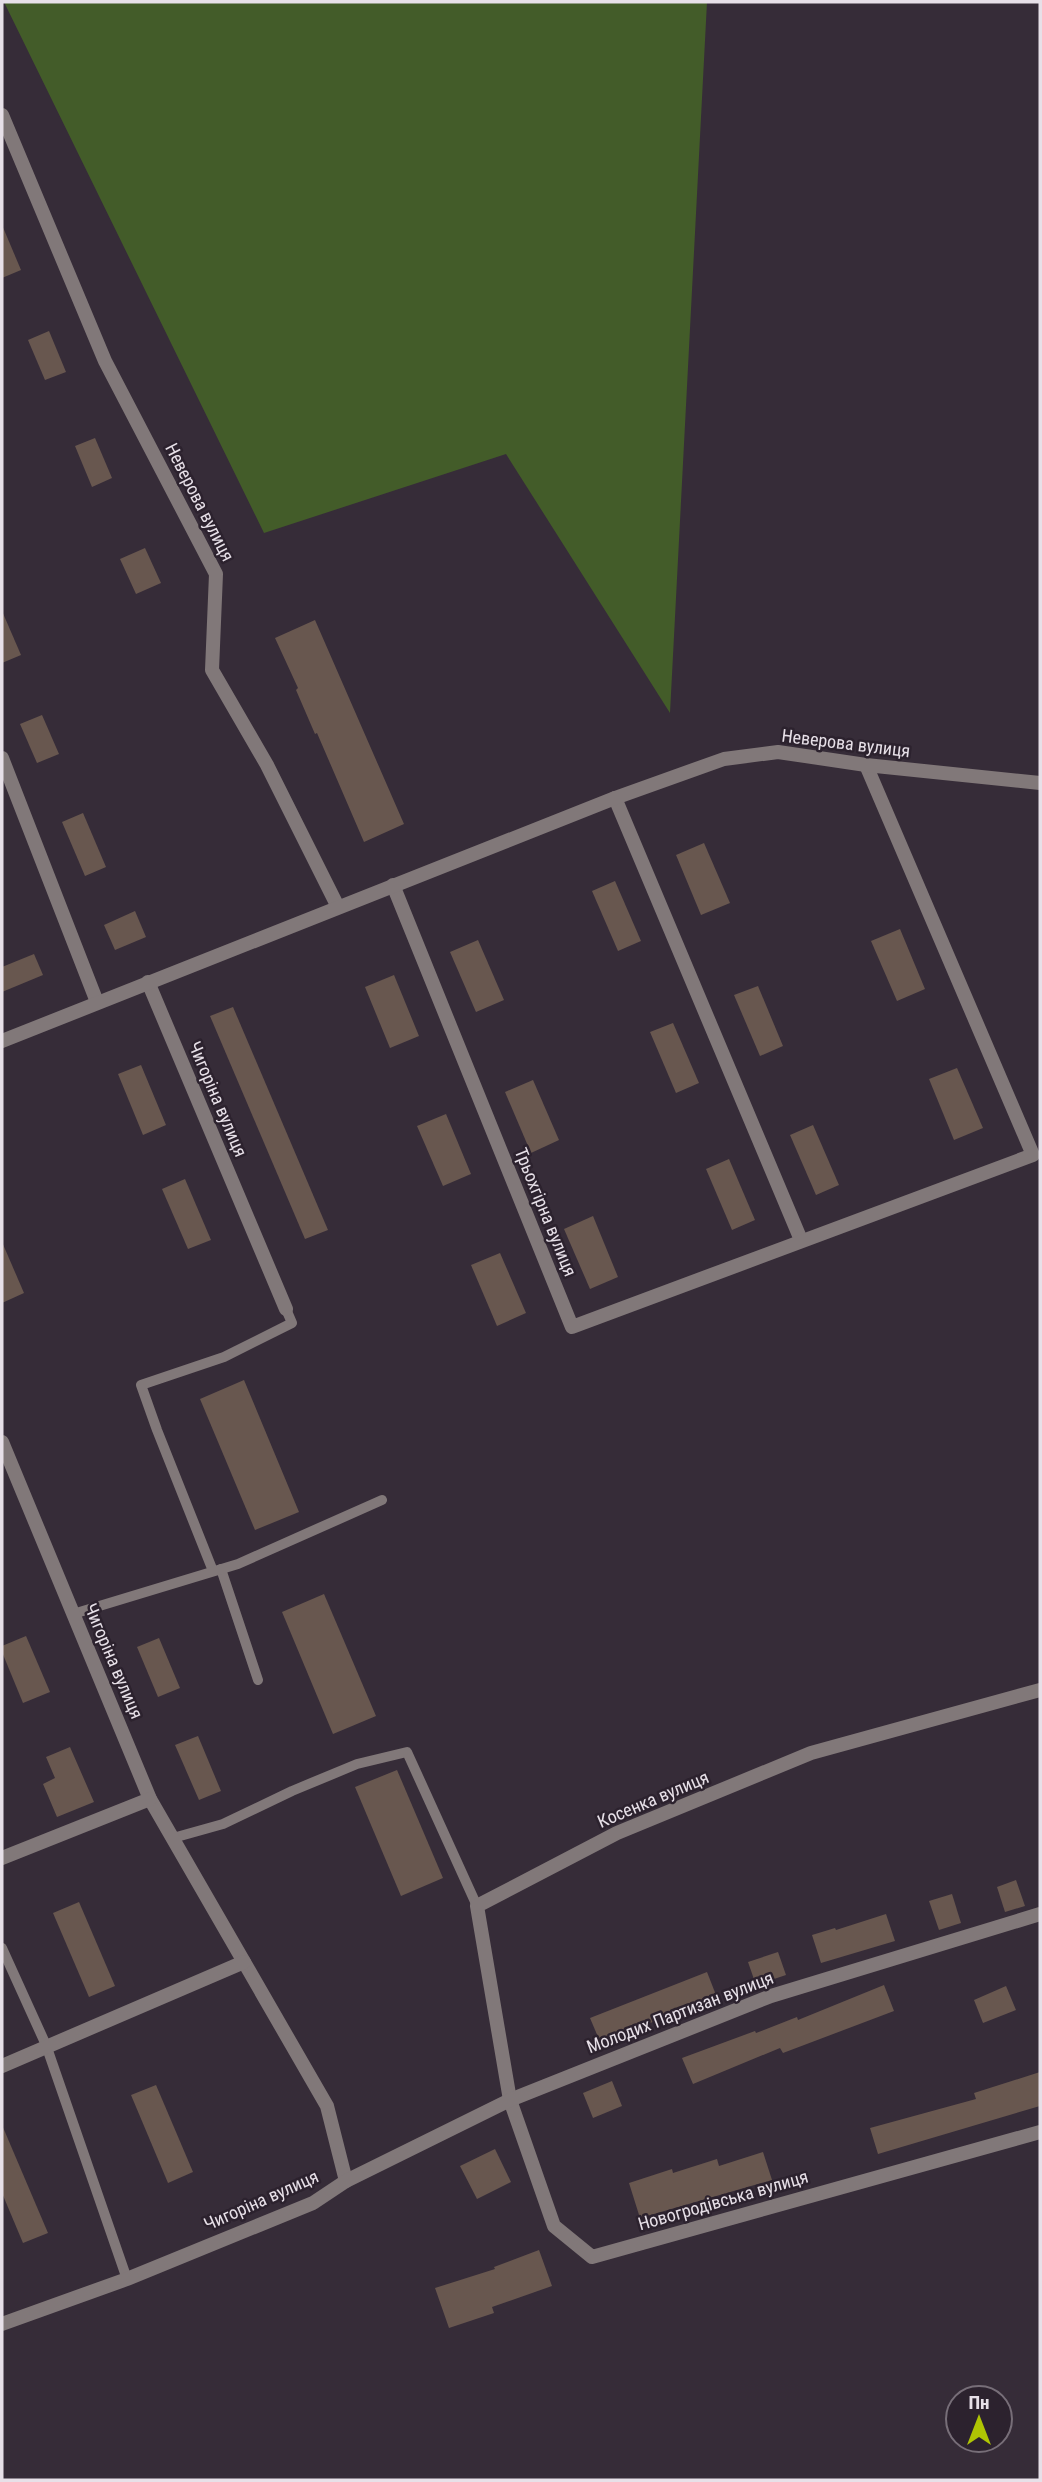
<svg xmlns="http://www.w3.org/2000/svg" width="1042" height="2482" font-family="'Roboto Condensed',sans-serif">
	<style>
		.green { fill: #435c29 }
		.building { fill: #68574f }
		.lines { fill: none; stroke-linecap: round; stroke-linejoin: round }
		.lane { stroke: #817879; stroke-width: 10 }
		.street { stroke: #817879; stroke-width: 14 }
		.labels { text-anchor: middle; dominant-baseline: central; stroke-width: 5; stroke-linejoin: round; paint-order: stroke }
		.street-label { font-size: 18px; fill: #e7e0e8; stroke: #2c222e }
	</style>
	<rect width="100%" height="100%" fill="#362c38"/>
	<path class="green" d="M4,2H707L670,713L506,454L264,533Z"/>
	<g class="building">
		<path d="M2,225L21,270L2,278Z"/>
		<path d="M49,331L66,372L45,380L28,340Z"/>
		<path d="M95,438L112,478L92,487L75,446Z"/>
		<path d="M145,548L161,583L136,594L120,559Z"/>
		<path d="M2,611L21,655L2,663Z"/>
		<path d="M315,620L404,824L364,842L317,733L315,734L296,690L298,688L275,638Z"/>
		<path d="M42,715L59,754L37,763L20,724Z"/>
		<path d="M83,813L106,867L85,876L62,822Z"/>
		<path d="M704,843L730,903L701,915L676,855Z"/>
		<path d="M615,881L641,941L618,951L592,891Z"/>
		<path d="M135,911L146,937L115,950L104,925Z"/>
		<path d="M900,929L925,989L897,1001L871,941Z"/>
		<path d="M478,940L504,1000L476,1012L450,952Z"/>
		<path d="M34,954L43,975L2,992V967Z"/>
		<path d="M394,975L419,1036L390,1048L365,987Z"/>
		<path d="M758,986L783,1046L760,1056L734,995Z"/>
		<path d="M233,1007L328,1230L305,1239L210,1016Z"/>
		<path d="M673,1023L699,1083L676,1093L650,1032Z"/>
		<path d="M141,1065L166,1125L143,1135L118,1074Z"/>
		<path d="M957,1068L983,1128L954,1140L929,1079Z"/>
		<path d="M533,1080L559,1140L531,1153L505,1092Z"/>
		<path d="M446,1114L471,1174L443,1186L417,1126Z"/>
		<path d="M813,1125L839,1185L816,1195L790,1135Z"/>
		<path d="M729,1159L755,1220L732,1230L706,1169Z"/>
		<path d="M185,1179L211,1240L188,1249L162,1189Z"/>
		<path d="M593,1216L618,1277L590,1289L564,1229Z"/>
		<path d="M2,1242L24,1293L2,1303Z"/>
		<path d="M500,1253L526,1313L497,1326L471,1265Z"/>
		<path d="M244,1380L299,1512L255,1530L200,1399Z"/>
		<path d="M324,1594L376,1716L333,1734L282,1612Z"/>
		<path d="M26,1636L50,1692L23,1703L2,1652V1646Z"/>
		<path d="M159,1638L180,1688L158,1697L137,1647Z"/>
		<path d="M198,1736L221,1791L199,1800L175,1745Z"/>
		<path d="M70,1747L94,1802L57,1817L43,1784L55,1778L46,1757Z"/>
		<path d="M397,1770L443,1878L401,1896L355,1787Z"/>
		<path d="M1016,1880L1025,1906L1005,1912L997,1887Z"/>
		<path d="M952,1894L961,1923L939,1930L929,1901Z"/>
		<path d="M79,1902L115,1986L89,1997L53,1913Z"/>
		<path d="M886,1914L895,1941L821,1963L812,1935L835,1928L836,1930Z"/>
		<path d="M778,1952L786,1975L756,1985L748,1962Z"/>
		<path d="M707,1972L716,1995L601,2044L590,2018Z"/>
		<path d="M884,1985L894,2011L783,2053L780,2048L693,2084L682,2058L755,2031L756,2033L797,2017L798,2020Z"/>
		<path d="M1006,1986L1016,2010L983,2023L974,2000Z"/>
		<path d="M1040,2072V2106L878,2154L870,2128L976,2099L974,2093Z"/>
		<path d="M612,2081L622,2106L593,2118L583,2093Z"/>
		<path d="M156,2085L193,2172L168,2183L131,2095Z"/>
		<path d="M2,2125L48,2233L23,2243L2,2193Z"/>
		<path d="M495,2149L511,2182L477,2199L460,2166Z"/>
		<path d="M763,2152L772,2180L640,2218L629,2183L672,2169L673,2173L717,2159L719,2166Z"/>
		<path d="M539,2250L552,2286L492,2307L494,2313L449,2328L435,2288L495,2269L494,2267Z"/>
	</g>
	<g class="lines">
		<g class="lane">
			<path d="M221,1569L258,1680"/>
			<path d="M213,1571L157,1430L141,1385L224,1357L292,1323L286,1309"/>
			<path d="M73,1614L238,1564L382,1500"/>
			<path d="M173,1838L223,1824L292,1791L357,1764L407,1752L477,1906"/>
			<path d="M2,1948L46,2045L127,2279"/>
		</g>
		<g class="street">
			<path d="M2,115L105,361L216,574L212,670L267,765L338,907"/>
			<path d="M2,758L97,1002"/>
			<path d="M615,798L801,1240"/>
			<path d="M393,885L572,1327L1033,1155L866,765"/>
			<path d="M148,982L286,1309"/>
			<path d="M2,1041L615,798L724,759L778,752L866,765L1040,783"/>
			<path d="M2,1442L150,1799L327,2106L346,2181"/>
			<path d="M1040,1690L811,1753L617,1833L477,1906L510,2100L554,2226L592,2257L1040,2132"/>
			<path d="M2,1858L150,1799"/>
			<path d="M2,2066L244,1962"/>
			<path d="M2,2324L127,2279L313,2203L346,2181L510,2100L771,1996L1040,1914"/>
		</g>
	</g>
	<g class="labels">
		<g class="street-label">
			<text transform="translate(200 502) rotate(63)">Неверова вулиця</text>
			<text transform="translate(846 743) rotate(7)">Неверова вулиця</text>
			<text transform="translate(218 1099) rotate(67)">Чигоріна вулиця</text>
			<text transform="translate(546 1212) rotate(68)">Трьохгірна вулиця</text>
			<text transform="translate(114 1661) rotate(67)">Чигоріна вулиця</text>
			<text transform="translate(653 1799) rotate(-23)">Косенка вулиця</text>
			<text transform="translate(680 2012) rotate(-21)">Молодих Партизан вулиця</text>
			<text transform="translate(261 2200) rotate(-24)">Чигоріна вулиця</text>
			<text transform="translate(723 2200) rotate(-16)">Новогродівська вулиця</text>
		</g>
	</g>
	<rect width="1042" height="2482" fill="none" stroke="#e7e0e8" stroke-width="7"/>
	<g transform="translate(979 2419)"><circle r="33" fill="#2c222e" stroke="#776e78" stroke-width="2"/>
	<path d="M0-5L12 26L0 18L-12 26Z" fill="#afc504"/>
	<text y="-10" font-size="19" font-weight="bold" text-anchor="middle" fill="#e7e0e8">Пн</text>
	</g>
</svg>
